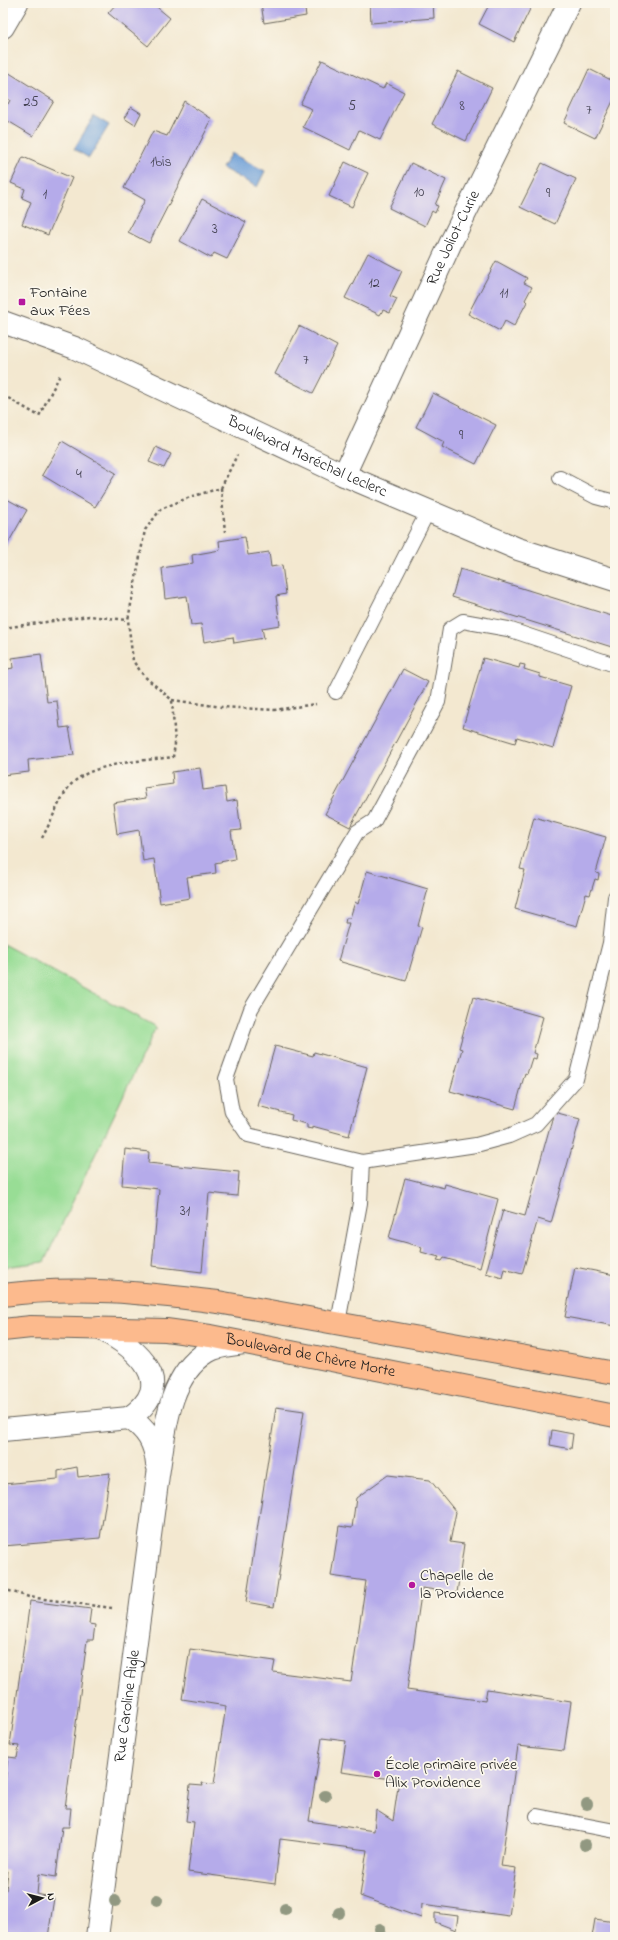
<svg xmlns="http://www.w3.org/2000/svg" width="618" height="1940" font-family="'Indie Flower',sans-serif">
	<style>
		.green { fill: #98dd95; stroke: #5a7c58 }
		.water { fill: #6c9ed7; stroke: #445d7a }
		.building { fill: #b5abea; fill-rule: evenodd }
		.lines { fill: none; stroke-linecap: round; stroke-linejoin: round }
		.lane-casing { stroke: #67635b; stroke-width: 16 }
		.street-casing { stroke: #67635b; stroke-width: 24 }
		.primary-casing { stroke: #67635b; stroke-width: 24 }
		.path { stroke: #67635b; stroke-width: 2.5; stroke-dasharray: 3 3; stroke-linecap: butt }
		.lane { stroke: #fff; stroke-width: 14 }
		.street { stroke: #fff; stroke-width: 22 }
		.primary { stroke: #fcba8d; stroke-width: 22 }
		.tree { fill: #919881 }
		.poi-dot { fill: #b5179e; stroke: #fbf7ec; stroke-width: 1.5 }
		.labels { text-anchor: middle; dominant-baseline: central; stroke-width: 3.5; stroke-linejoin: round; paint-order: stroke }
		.number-label { font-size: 14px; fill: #424050 }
		.street-label { font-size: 16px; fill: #1c1c1c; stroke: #fbf7ec }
		.poi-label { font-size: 16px; fill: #1c1c1c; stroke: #fbf7ec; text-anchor: start }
	</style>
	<rect width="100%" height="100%" fill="#fbf7ec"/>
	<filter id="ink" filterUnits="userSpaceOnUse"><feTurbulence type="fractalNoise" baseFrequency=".025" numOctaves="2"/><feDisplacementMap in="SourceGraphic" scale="8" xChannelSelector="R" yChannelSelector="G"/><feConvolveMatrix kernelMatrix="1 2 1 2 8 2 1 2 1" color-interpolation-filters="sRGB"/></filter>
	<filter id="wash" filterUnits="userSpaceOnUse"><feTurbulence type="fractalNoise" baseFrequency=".012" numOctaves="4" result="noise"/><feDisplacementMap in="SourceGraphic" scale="16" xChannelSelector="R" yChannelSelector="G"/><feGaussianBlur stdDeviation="0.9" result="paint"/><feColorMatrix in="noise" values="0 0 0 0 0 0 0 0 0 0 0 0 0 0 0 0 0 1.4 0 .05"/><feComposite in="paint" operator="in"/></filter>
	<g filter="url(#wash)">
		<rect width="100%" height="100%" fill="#f3e8d0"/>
		<path class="green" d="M3,944L156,1027L44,1262L3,1267Z"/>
		<g class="water">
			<path d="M94,116L109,125L89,158L74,149Z"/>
			<path d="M231,153L265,171L257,187L222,168Z"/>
		</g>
		<g id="blocks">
			<g class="building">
				<path d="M117,3H152L170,18L148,46L108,13Z"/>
				<path d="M261,3H304L306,16L264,23Z"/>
				<path d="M370,3H433L434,18L371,23Z"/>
				<path d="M490,3H533L514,42L479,24Z"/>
				<path d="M322,60L383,89L386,83L404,92L380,140L359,130L350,150L303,127L312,109L300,104Z"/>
				<path d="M3,69L54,101L33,136L3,118V102L8,104L10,100L3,96Z"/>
				<path d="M589,69L615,82V97L595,138L564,123Z"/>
				<path d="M458,71L492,88L466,141L432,124Z"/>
				<path d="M184,101L212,119L149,243L128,232L145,200L124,188L153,131L167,136Z"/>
				<path d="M131,107L141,113L135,125L124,118Z"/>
				<path d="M23,157L72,178L48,235L22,224L31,202L22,198L25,189L11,183Z"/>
				<path d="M345,162L368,173L352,207L329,196Z"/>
				<path d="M411,163L446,180L435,205L438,206L435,213L432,211L425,226L389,208Z"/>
				<path d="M542,163L576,179L555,224L520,207Z"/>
				<path d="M202,199L246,222L227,259L214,253L211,258L180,241Z"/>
				<path d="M368,253L402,271L390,296L397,299L390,313L383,310L380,315L345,298Z"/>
				<path d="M496,261L527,278L524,283L532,287L525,300L527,302L514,326L505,321L500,331L468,314Z"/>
				<path d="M299,326L337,346L313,393L275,374Z"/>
				<path d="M433,393L496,425L476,464L442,447L444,442L416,427Z"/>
				<path d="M62,441L116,473L95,507L42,475Z"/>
				<path d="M156,447L171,454L164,468L149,462Z"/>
				<path d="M3,497L27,510L3,552Z"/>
				<path d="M245,537L248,555L269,552L271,567L282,565L286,594L276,596L280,625L262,628L264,638L234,643L233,637L204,642L201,624L191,625L187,596L165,599L162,568L193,563L192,555L220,550L219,541Z"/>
				<path d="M460,569L615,617V648L452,597Z"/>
				<path d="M41,654L47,702L57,701L60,728L69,727L74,755L28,760L29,772L3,775V670L13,668L12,658Z"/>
				<path d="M483,658L519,668L520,664L525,665L524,669L540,674V677L571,686L553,748L517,737L515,743L463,727Z"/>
				<path d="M403,669L428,682L350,827L325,814Z"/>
				<path d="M200,768L203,790L225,787L227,802L237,800L241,830L231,831L235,859L215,863L216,873L187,877L190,898L160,903L154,859L143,861L139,830L117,834L113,803L146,798L144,788L173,784L172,772Z"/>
				<path d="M534,817L606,837L596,873L599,874L598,880L595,879L590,895L586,894L577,926L515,909L525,870L520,869Z"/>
				<path d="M367,871L428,889L418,926L422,927L406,981L338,961L349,923H345L346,918H350L355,902L358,904Z"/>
				<path d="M473,997L543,1017L533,1053L537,1054L536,1059L532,1058L527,1074L525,1073L515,1109L450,1091L462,1049L459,1048Z"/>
				<path d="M275,1046L313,1056L314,1052L367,1067L349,1136L312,1126V1129L307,1128V1124L291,1120L292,1115L258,1106Z"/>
				<path d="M554,1112L580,1119L551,1223L538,1219L522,1274L504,1269L502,1278L486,1273L503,1210L525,1216Z"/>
				<path d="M125,1149L149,1152L148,1163L239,1172L237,1196L209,1193L202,1272L152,1266L159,1189L122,1185Z"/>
				<path d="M405,1178L444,1188L445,1184L498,1199L480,1268L444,1258L442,1261L437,1260L439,1257L421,1252L422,1247L389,1238Z"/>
				<path d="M575,1267L615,1275V1326L565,1317Z"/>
				<path d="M276,1407L304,1411L274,1607L246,1602Z"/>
				<path d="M552,1430L573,1434L571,1449L550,1445Z"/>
				<path d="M77,1467L78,1477L110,1473L100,1538L3,1546V1484L58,1479V1471Z"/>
				<path d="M388,1475L430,1480L456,1512L450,1542L464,1544L457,1593L422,1588L407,1690L485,1701L487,1689L571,1702L564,1751L518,1746L501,1866L516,1868L509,1916L422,1904L421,1918L360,1896L367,1850L280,1839L275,1884L188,1872L194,1822L186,1821L190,1785L203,1786L202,1783L214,1784L226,1706L182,1699L190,1649L275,1661L273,1672L351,1682L366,1581L331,1576L339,1526L352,1528L356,1498ZM322,1738L346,1741L341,1772L399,1780L393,1821L376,1810L374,1831L309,1821Z"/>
				<path d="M30,1601L91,1609L89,1624L95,1625L93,1640H87L65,1808H71L69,1827H62L56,1877L39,1874L37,1894L54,1898L48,1937H3V1890H6L8,1871L3,1870V1800L8,1757L17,1758L19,1746L10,1745Z"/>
				<path d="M435,1913L458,1916L456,1930L435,1922Z"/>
				<path d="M595,1919L615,1922V1937H592Z"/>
			</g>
		</g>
	</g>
	<g filter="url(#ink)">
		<use href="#blocks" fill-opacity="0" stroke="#67635b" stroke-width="1"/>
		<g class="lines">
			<g class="lane-casing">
				<g id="lane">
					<path d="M560,478L596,497L615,502"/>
					<path d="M615,665L508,629L463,621L450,629L438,702L374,821L357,832L251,1009L226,1079L232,1112L248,1135L362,1162L476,1145L509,1136L536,1124L576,1079L610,943L615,897"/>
					<path d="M336,692L428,511"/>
					<path d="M338,1323L360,1203L362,1162"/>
					<path d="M537,1816L615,1831"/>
				</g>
			</g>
			<g class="street-casing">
				<g id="street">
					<path d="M3,27L17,3"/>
					<path id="s1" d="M3,322L75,348L344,475L518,549L615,580"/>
					<path id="s2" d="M344,475L452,240L569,3"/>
					<path d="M99,1328C137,1348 180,1383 129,1418"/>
					<path d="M3,1430L129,1418C147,1429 155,1443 157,1464"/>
					<path id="s3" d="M97,1937L158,1475C165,1433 167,1377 207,1352C218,1345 233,1345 246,1343"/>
				</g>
			</g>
			<g class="primary-casing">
				<g id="primary">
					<path d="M3,1295C74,1285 147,1293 218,1302L615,1373"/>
					<path id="s4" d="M3,1330L31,1327L166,1330L210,1336L615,1416"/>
				</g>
			</g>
			<g class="path">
				<path d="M3,395L39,416L61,373"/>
				<path d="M221,488L225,532"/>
				<path d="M3,628L89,616L128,620"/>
				<path d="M172,700L222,707L274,710L316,704"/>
				<path d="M42,838C51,822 59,800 69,787C88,762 144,761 173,757L175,744L172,700L144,676L133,661L128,620L145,530L161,509L190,497L221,488L237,455"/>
				<path d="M3,1589L29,1597L112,1608"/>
			</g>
			<use href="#lane" class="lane"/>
			<use href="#street" class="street"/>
			<use href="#primary" class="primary"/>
		</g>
		<g class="tree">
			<circle cx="325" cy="1796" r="6"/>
			<circle cx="587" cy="1804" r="6"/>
			<circle cx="585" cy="1845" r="6"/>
			<circle cx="157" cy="1900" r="6"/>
			<circle cx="115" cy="1901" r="6"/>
			<circle cx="285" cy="1909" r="6"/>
			<circle cx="339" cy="1913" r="6"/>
			<circle cx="380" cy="1929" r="6"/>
		</g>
	</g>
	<g class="poi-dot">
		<rect x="18" y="298" width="8" height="8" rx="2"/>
		<circle cx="412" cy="1585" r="4"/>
		<circle cx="377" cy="1774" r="4"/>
	</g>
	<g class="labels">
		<g class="number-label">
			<text x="31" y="102">25</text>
			<text x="352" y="106">5</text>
			<text x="462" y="106">8</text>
			<text x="589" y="110">7</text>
			<text x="161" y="162">1bis</text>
			<text x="419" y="192">10</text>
			<text x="548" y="193">9</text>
			<text x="45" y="194">1</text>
			<text x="215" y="229">3</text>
			<text x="374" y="283">12</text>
			<text x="504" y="293">11</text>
			<text x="306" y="360">7</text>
			<text x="461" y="435">9</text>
			<text x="79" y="474">4</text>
			<text x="185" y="1211">31</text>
		</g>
		<g class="street-label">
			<text stroke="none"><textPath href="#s2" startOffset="261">Rue Joliot-Curie</textPath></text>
			<text stroke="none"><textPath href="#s1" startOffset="333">Boulevard Maréchal Leclerc</textPath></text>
			<text stroke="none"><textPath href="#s4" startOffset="310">Boulevard de Chèvre Morte</textPath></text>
			<text stroke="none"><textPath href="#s3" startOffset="233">Rue Caroline Aigle</textPath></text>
		</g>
		<g class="poi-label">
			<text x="30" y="293">Fontaine<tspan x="30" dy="18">aux Fées</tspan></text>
			<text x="420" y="1576">Chapelle de<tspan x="420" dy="18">la Providence</tspan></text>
			<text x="385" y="1765">École primaire privée<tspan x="385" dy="18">Alix Providence</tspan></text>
		</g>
	</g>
	<rect width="618" height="1940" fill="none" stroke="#fbf7ec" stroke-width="16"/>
	<g transform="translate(42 1898) rotate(83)" stroke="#fbf7ec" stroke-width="3" paint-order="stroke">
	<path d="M0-3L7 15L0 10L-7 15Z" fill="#1c1c1c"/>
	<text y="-6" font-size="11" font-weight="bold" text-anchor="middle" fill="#1c1c1c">N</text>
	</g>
</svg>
